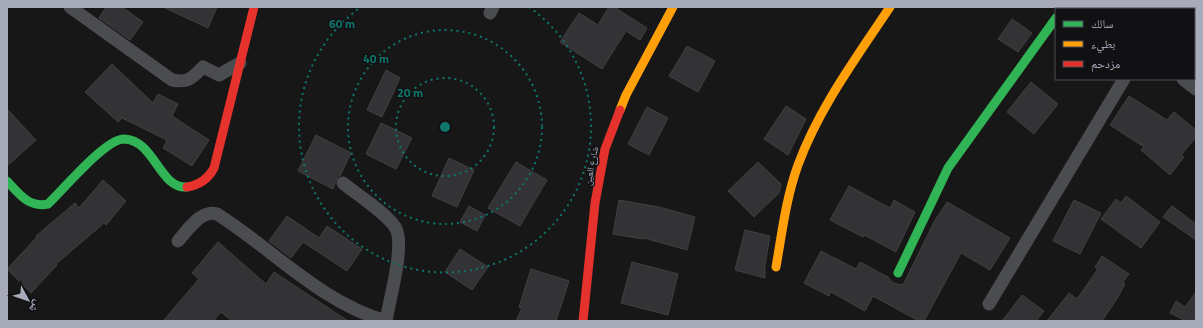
<svg xmlns="http://www.w3.org/2000/svg" width="1203" height="328" font-family="'Titillium Web','Noto Naskh Arabic',sans-serif">
	<style>
		.building { fill: #333335; stroke: #3f4043 }
		.lines { fill: none; stroke-linecap: round; stroke-linejoin: round }
		.street { stroke: #4b4c50; stroke-width: 13 }
		.fast { stroke: #30b455; stroke-width: 9 }
		.slow { stroke: #ff9f0a; stroke-width: 9 }
		.jam { stroke: #e5322d; stroke-width: 9 }
		.ring { fill: none; stroke: #0f766e; stroke-width: 2; stroke-dasharray: 2 4 }
		.labels { text-anchor: middle; dominant-baseline: central; stroke-width: 3; stroke-linejoin: round; paint-order: stroke }
		.street-label { font-size: 10px; fill: #a7aab9; stroke: #111113 }
		.centre { fill: #0f766e; stroke: #111113; stroke-width: 2 }
		.ring-label { font-size: 12px; text-anchor: middle; font-weight: bold; fill: #0f766e; stroke: #111113; stroke-width: 3; stroke-linejoin: round; paint-order: stroke }
	</style>
	<rect width="100%" height="100%" fill="#171717"/>
	<g class="building">
		<path d="M106,7H122L143,22L130,40L99,18Z"/>
		<path d="M163,7H217L208,28Z"/>
		<path d="M609,7H614L647,28L640,40L626,31L602,69L560,42L579,13L598,25Z"/>
		<path d="M1012,19L1032,33L1018,52L998,39Z"/>
		<path d="M687,46L715,61L698,92L669,76Z"/>
		<path d="M112,64L153,103L158,94L178,104L172,116L209,140L192,166L163,148L167,140L122,118L118,122L85,92Z"/>
		<path d="M386,70L400,78L382,117L367,110Z"/>
		<path d="M1031,82L1058,104L1034,134L1007,112Z"/>
		<path d="M1129,96L1167,120L1174,112L1196,130V137L1181,155L1184,157L1170,175L1141,150L1144,147L1110,125Z"/>
		<path d="M786,106L806,119L788,155L764,139Z"/>
		<path d="M647,107L668,118L649,155L628,144Z"/>
		<path d="M7,109L36,140L7,166Z"/>
		<path d="M381,123L412,138L396,169L366,154Z"/>
		<path d="M316,135L351,153L340,176L337,178L333,189L298,171Z"/>
		<path d="M449,158L474,170L457,207L432,196Z"/>
		<path d="M516,162L547,180L520,226L488,208Z"/>
		<path d="M758,162L781,184L779,193L754,217L728,191Z"/>
		<path d="M103,180L126,201L106,225L104,223L56,264L57,265L31,293L7,269L37,237L36,236L75,203L79,208Z"/>
		<path d="M849,186L890,208L894,200L915,212L896,252L864,235L863,237L830,220Z"/>
		<path d="M1126,196L1160,222L1141,248L1101,219L1116,199L1121,203Z"/>
		<path d="M619,200L659,207L695,217L687,250L644,238L643,239L613,234Z"/>
		<path d="M1074,200L1101,213L1080,254L1053,241Z"/>
		<path d="M947,202L1010,238L990,270L961,253L924,321H919L873,296L865,311L831,292L829,296L804,283L821,251L856,269L860,262L888,277L893,283L903,285L934,222Z"/>
		<path d="M469,206L485,215L477,231L460,222Z"/>
		<path d="M1172,206L1196,224V240L1163,217Z"/>
		<path d="M287,216L319,238L327,226L362,249L347,271L303,242L291,258L269,241Z"/>
		<path d="M745,230L770,236L765,265V278L735,270Z"/>
		<path d="M218,242L266,284L274,272L348,321H232L221,312L213,321H163L199,279L192,273Z"/>
		<path d="M460,249L488,267L472,290L445,272Z"/>
		<path d="M1102,256L1129,274L1123,282L1125,284L1118,297L1102,321H1047L1069,293L1077,299L1098,269L1095,267Z"/>
		<path d="M632,262L678,274L668,315L621,303Z"/>
		<path d="M531,269L569,281L556,321H516L522,308L519,307Z"/>
		<path d="M1196,292V321H1186L1170,313L1176,301L1185,307Z"/>
		<path d="M1022,295L1044,311L1036,321H1002Z"/>
	</g>
	<g class="lines">
		<g class="street">
			<path d="M70,7L172,80C188,83 191,79 203,67L219,75L240,63"/>
			<path d="M1122,7L1123,9"/>
			<path d="M1064,9L1066,7"/>
			<path d="M490,13L493,7"/>
			<path d="M1183,79L1196,89"/>
			<path d="M343,183C356,194 386,213 395,227C406,243 389,301 386,321"/>
			<path d="M178,241C188,230 201,209 217,214C274,250 320,302 386,321"/>
			<path d="M989,304L1124,79"/>
		</g>
		<g class="fast">
			<path d="M7,181C19,194 29,208 48,204C63,190 105,139 124,139C155,140 159,189 187,187"/>
			<path d="M898,273L948,168L1056,18"/>
		</g>
		<g class="slow">
			<path d="M620,110L626,95L673,7"/>
			<path d="M776,267C782,233 786,198 798,165C819,108 856,58 890,7"/>
		</g>
		<g class="jam">
			<path d="M187,187C200,185 208,179 214,168L254,7"/>
			<path d="M583,321L595,203L605,149L620,110"/>
		</g>
	</g>
	<g class="ring">
		<circle cx="445" cy="127" r="49"/>
		<circle cx="445" cy="127" r="97"/>
		<path d="M529 7A146 146 0 1 1 361 7"/>
	</g>
	<g class="labels">
		<g class="street-label">
			<text transform="translate(591 166) rotate(-79)">شارع العين</text>
		</g>
	</g>
	<circle cx="445" cy="127" r="6" class="centre"/>
	<g class="ring-label">
		<text x="342" y="28">60 m</text>
		<text x="376" y="63">40 m</text>
		<text x="410" y="97">20 m</text>
	</g>
	<rect width="1203" height="328" fill="none" stroke="#a7aab9" stroke-width="16"/>
	<rect x="1055" y="8" width="140" height="72" fill="#111113" stroke="#4d4e55"/>
	<rect x="1063" y="21" width="20" height="6" fill="#30b455" stroke="#4d4e55"/>
	<text x="1091" y="28" font-size="12" fill="#a7aab9">سالك</text>
	<rect x="1063" y="41" width="20" height="6" fill="#ff9f0a" stroke="#4d4e55"/>
	<text x="1091" y="48" font-size="12" fill="#a7aab9">بطيء</text>
	<rect x="1063" y="61" width="20" height="6" fill="#e5322d" stroke="#4d4e55"/>
	<text x="1091" y="68" font-size="12" fill="#a7aab9">مزدحم</text>
	<g transform="translate(28 300) rotate(130)" stroke="#111113" stroke-width="3" paint-order="stroke">
	<path d="M0-3L7 15L0 10L-7 15Z" fill="#a7aab9"/>
	<text y="-6" font-size="11" font-weight="bold" text-anchor="middle" fill="#a7aab9">ش</text>
	</g>
</svg>
